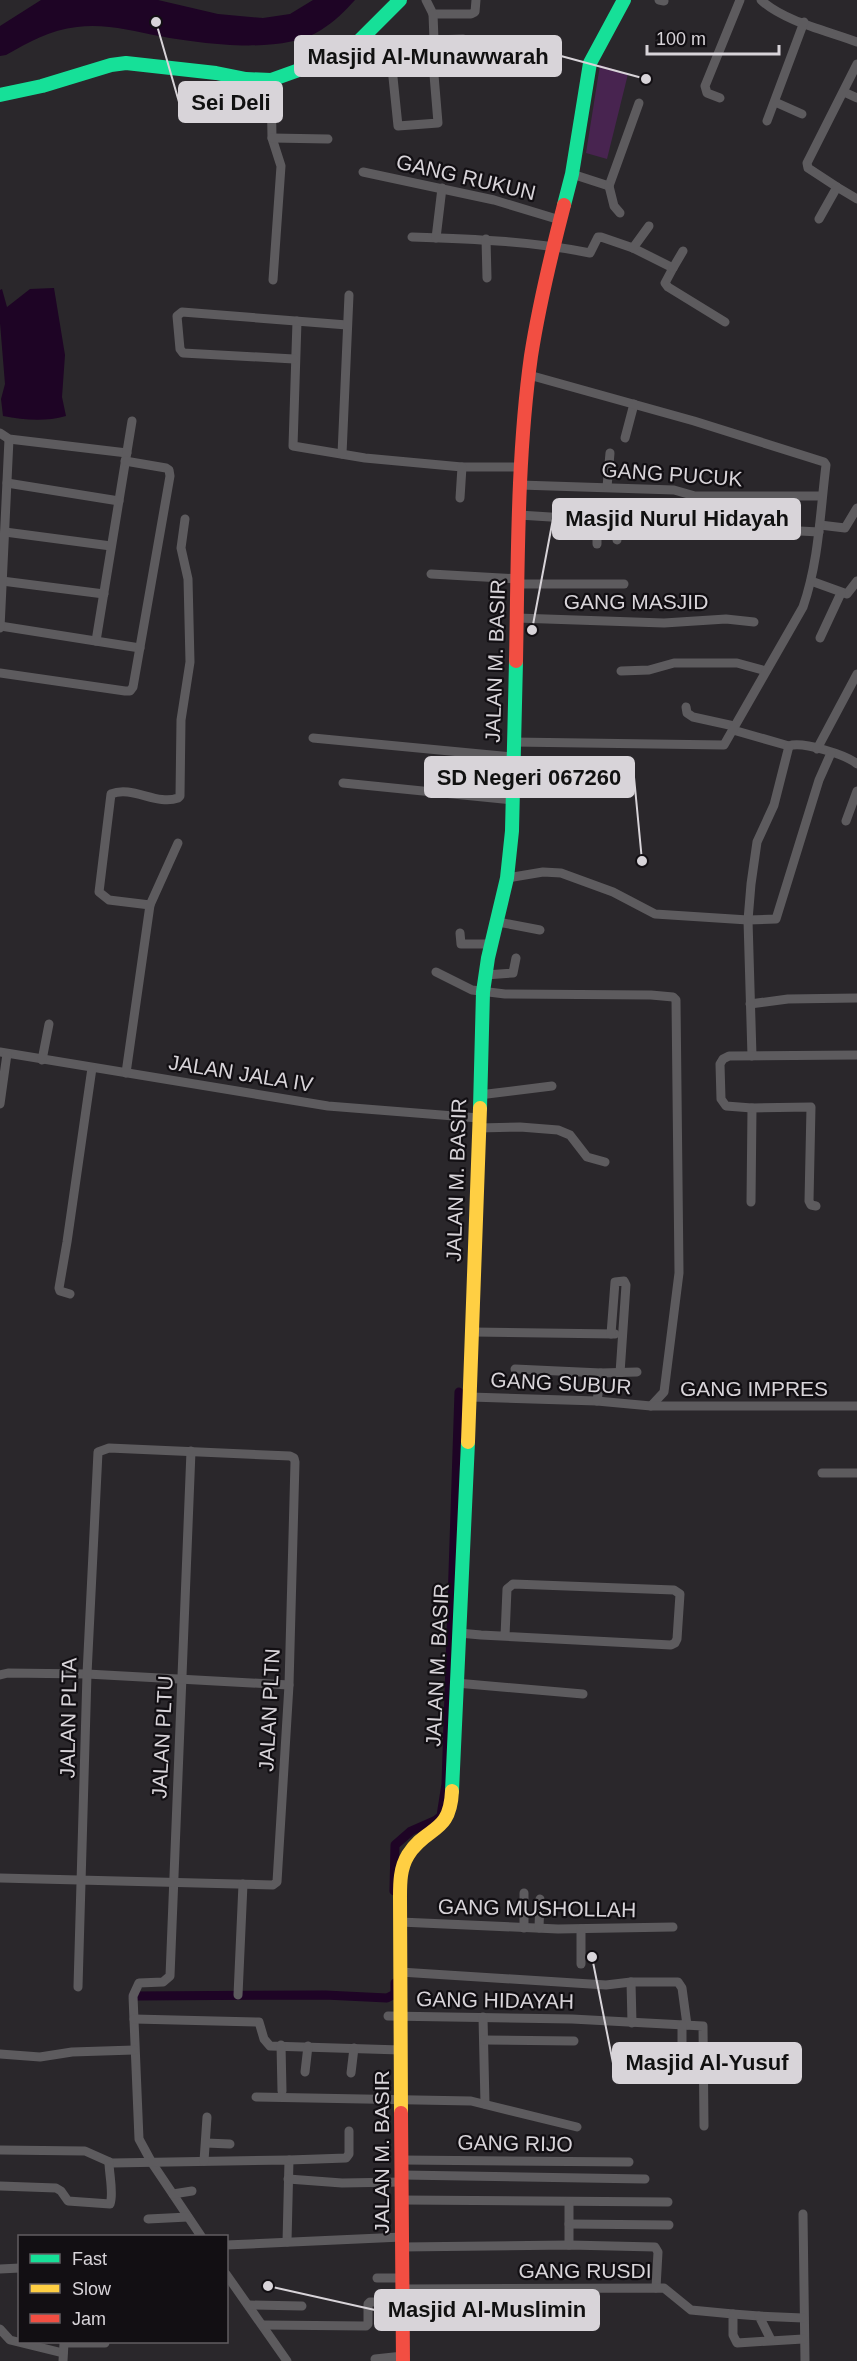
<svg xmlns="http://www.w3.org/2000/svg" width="857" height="2361" font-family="Helvetica,sans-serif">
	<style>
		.green { fill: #482450 }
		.water { fill: #1e0425 }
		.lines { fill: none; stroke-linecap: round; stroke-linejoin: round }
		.canal { stroke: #1e0425; stroke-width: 9 }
		.street { stroke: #5d5b5e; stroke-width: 9 }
		.fast { stroke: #16e098; stroke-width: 14 }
		.slow { stroke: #ffcf43; stroke-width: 14 }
		.jam { stroke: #f24e42; stroke-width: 14 }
		.labels { text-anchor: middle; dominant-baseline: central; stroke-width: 4.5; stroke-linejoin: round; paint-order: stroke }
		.street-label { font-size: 21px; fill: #d8d4d9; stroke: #120f13 }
		.leader { fill: none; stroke: #d8d4d9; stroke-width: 2 }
		.callout-dot { fill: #d8d4d9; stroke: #120f13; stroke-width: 2 }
		.callout { fill: #d8d4d9; stroke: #d8d4d9; stroke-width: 2 }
		.callout-label { font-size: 22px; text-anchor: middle; font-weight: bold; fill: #111 }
	</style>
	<rect width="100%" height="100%" fill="#2a272b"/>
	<path class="green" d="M600,65L628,74L607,159L586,153Z"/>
	<g class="water">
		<path d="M41,0H158L218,14L263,18L290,14L313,0H355C345,11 334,22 321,30C283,55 202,44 159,36C133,31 104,23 77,27C50,30 29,42 6,55L0,56V26Z"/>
		<path d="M54,288L65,355L62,397L66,416C45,422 24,420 3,416L1,399L5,384L0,323V290L2,289L7,307L30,289Z"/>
	</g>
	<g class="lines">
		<g class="canal">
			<path d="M394,1891L395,1845L411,1831L436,1820L441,1816L446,1784L459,1392"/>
			<path d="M133,1996L325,1995L387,1998L395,1994V1983"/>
		</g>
		<g class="street">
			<path d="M426,0L433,14H471L475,12L476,0"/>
			<path d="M659,0L664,1"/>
			<path d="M761,0C783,21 828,31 857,42"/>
			<path d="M434,40L463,39"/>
			<path d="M432,51L391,58L398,126L438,123L432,51L434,40L433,14"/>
			<path d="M271,80L272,138L281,166L273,280"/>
			<path d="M844,92L857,98"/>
			<path d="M720,98L707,93L705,86L740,0"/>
			<path d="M775,102L802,114"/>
			<path d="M767,121L804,22"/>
			<path d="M272,138L328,139"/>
			<path d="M363,172L494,200L560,220"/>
			<path d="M572,174L609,186L639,103"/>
			<path d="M609,186L614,206L620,213"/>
			<path d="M837,187L808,168L807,163L857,64"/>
			<path d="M819,219L837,187L857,199"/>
			<path d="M412,237C472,239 531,241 590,253L598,237H601L633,248L673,268L665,283L668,287L725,322"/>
			<path d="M436,238L442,188"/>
			<path d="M486,239L487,278"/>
			<path d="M633,248L649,226"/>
			<path d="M673,268L683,251"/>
			<path d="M297,321L293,446L365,458L462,467H521"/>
			<path d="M294,359L183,353L180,349L177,316L182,312L347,325"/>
			<path d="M0,433L9,439L127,453"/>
			<path d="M625,438L634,404"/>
			<path d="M342,454L349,295"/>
			<path d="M7,483L119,501"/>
			<path d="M520,485L674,490L695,496H822"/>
			<path d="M607,487L610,453"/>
			<path d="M460,498L462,467"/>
			<path d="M519,515L613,521L616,523L617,540"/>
			<path d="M597,520V544"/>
			<path d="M820,525L845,528L857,508"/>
			<path d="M722,527L819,532"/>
			<path d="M5,532L111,546"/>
			<path d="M431,574L519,579"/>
			<path d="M2,581L104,594"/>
			<path d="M811,581L847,594L857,581"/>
			<path d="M518,584H624"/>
			<path d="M517,618L664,623L726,619L754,622"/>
			<path d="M0,626L140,648"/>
			<path d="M0,628L9,439"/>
			<path d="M820,638L841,593"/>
			<path d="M96,641L132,421"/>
			<path d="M621,671L649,670L674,663H737L766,671"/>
			<path d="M0,673L125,691H130L133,687L170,476L169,470L166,468L125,461"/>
			<path d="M686,707L687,713L693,717L734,726"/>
			<path d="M733,730L789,746C802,741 847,755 857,764"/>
			<path d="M313,738L513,757"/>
			<path d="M513,742L724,745L803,607C819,561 820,513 826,465L824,462L694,421L529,375"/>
			<path d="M817,749L857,674"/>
			<path d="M343,783L512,800"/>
			<path d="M846,821L857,791"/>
			<path d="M507,878L543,872L561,873L613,892L655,914L748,920L776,919L819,780L831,753"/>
			<path d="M150,905L178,843"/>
			<path d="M498,922L540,930"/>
			<path d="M460,933L461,944H492"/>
			<path d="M436,972L472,990L505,994L651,995L673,997L676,1000L679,1273L664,1392L651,1406"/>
			<path d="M485,975L513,973L516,958"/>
			<path d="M750,1004L788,999L857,998"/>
			<path d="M0,1052L328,1106L479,1118"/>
			<path d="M752,1056L748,920L751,884L757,842L774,805L789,746"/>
			<path d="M42,1060L49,1024"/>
			<path d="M126,1073L150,905L109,900L99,892L111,794C132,785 157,806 178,798L180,796L181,720L190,662L188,579L181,548L185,519"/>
			<path d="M479,1095L552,1086"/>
			<path d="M0,1104L7,1054"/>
			<path d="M478,1128L520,1127L558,1130L570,1135L587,1157L605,1162"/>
			<path d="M751,1202L752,1108"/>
			<path d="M816,1206L811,1205L809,1201L811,1107L752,1108L726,1106L721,1099L720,1064L723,1059L729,1056L857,1055"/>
			<path d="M70,1294L60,1291L59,1288L67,1242L92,1068"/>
			<path d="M473,1332L615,1334"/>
			<path d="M611,1334L615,1282L624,1281L626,1285L620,1373"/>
			<path d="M515,1369L601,1373"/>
			<path d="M470,1397L597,1401L651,1406H857"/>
			<path d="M597,1401L601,1373L637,1372"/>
			<path d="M191,1451L170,1976L163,1982L139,1983L133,1996L139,2139L152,2163L201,2236"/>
			<path d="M822,1473H857"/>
			<path d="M459,1633L481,1635L671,1645L675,1643L677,1639L680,1594L674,1590L513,1584L507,1589L505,1636"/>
			<path d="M0,1675L8,1673L87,1674L289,1685"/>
			<path d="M456,1683L583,1694"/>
			<path d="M0,1878C91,1880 182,1882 273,1885L277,1882L289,1685L295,1462L294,1458L290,1456L109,1448L98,1452L87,1674L78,1987"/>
			<path d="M400,1922L558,1929L673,1927"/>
			<path d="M524,1928V1893"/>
			<path d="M539,1928L540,1899"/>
			<path d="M581,1964V1929"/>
			<path d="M400,1972L606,1985L631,1982H678L682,1988L687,2025"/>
			<path d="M631,1982L632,2023"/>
			<path d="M238,1995L243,1884"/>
			<path d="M388,2016L572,2019L703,2026L704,2126"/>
			<path d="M483,2017L485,2104"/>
			<path d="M134,2019L259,2022L264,2039L270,2046L401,2050"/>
			<path d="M682,2025V2068"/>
			<path d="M484,2040L574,2041"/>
			<path d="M281,2045L282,2091"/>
			<path d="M0,2054L40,2057L72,2052L134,2050"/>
			<path d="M305,2072L308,2046"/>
			<path d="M351,2073L354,2048"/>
			<path d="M256,2097L471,2101L577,2127"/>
			<path d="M206,2143L230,2144"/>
			<path d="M0,2150L85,2151L112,2163L289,2160L287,2242"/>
			<path d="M289,2160L346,2158L349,2154V2131"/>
			<path d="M402,2160L629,2162"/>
			<path d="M204,2161L207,2117"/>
			<path d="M402,2175L645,2179"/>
			<path d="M288,2179L342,2183L402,2182"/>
			<path d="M0,2186L56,2188L61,2191L68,2201L110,2204C114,2194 109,2174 109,2162"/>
			<path d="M173,2194L192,2191"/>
			<path d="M402,2200L668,2202"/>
			<path d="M569,2202V2245"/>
			<path d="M803,2214L805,2361"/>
			<path d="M148,2219L188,2217"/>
			<path d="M569,2224L669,2225"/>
			<path d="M226,2245L402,2237"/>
			<path d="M402,2247L569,2245L655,2247L658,2252L656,2288"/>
			<path d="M0,2269L20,2268"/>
			<path d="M226,2274L287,2361"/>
			<path d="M377,2278H403"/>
			<path d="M403,2289L664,2288L691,2310L733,2314V2335L737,2343L803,2339"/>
			<path d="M249,2305L302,2306"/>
			<path d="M733,2314L759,2316L771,2340"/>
			<path d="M759,2316L803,2318"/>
			<path d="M263,2325L366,2326L368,2324V2304L370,2302H403"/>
			<path d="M0,2329L10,2340L63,2353"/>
			<path d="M375,2359L403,2356"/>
			<path d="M63,2361L64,2343H105"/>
		</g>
		<g class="fast">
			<path d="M0,95L42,86L111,65L126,63L216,73L246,79L271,80L324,61L354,46L400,0"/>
			<path d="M564,205L572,174L590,63L624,0"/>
			<path d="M480,1108L483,992L488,958L507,878L512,831L516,661"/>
			<path d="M452,1791L468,1442"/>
		</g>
		<g class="slow">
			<path d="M468,1442L480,1108"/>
			<path d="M401,2113L400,1897C400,1883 400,1868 408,1855C427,1825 450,1835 452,1791"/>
		</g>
		<g class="jam">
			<path d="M516,661C518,560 517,457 531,356C539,305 551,255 564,205"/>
			<path d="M401,2113L403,2361"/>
		</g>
	</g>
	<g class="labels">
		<g class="street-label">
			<text transform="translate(466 177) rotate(13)">GANG RUKUN</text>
			<text transform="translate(672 474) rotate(4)">GANG PUCUK</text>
			<text x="636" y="601">GANG MASJID</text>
			<text transform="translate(495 661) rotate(-88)">JALAN M. BASIR</text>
			<text transform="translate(241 1073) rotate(9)">JALAN JALA IV</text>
			<text transform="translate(456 1180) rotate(-88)">JALAN M. BASIR</text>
			<text transform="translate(561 1383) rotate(3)">GANG SUBUR</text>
			<text x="754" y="1388">GANG IMPRES</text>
			<text transform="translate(437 1665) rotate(-87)">JALAN M. BASIR</text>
			<text transform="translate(269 1710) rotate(-87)">JALAN PLTN</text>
			<text transform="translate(68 1718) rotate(-89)">JALAN PLTA</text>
			<text transform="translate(162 1737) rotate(-87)">JALAN PLTU</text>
			<text transform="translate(537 1908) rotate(1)">GANG MUSHOLLAH</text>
			<text transform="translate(495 2000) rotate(1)">GANG HIDAYAH</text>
			<text transform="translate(515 2143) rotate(1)">GANG RIJO</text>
			<text transform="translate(381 2152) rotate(-90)">JALAN M. BASIR</text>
			<text x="585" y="2270">GANG RUSDI</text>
		</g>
	</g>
	<path class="leader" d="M646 79L561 56M156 22L179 102M532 630L553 519M642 861L634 777M592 1957L613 2063M268 2286L375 2310"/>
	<g class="callout-dot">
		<circle cx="646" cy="79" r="6"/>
		<circle cx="156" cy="22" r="6"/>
		<circle cx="532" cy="630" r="6"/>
		<circle cx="642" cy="861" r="6"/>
		<circle cx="592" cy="1957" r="6"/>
		<circle cx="268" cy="2286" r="6"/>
	</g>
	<g class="callout">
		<rect x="295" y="36" width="266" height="40" rx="6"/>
		<rect x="179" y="82" width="103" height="40" rx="6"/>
		<rect x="553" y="499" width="247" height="40" rx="6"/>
		<rect x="425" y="757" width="209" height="40" rx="6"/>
		<rect x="613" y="2043" width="188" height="40" rx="6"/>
		<rect x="375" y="2290" width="224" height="40" rx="6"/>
	</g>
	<g class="callout-label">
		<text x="428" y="64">Masjid Al-Munawwarah</text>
		<text x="231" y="110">Sei Deli</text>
		<text x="677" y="526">Masjid Nurul Hidayah</text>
		<text x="529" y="785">SD Negeri 067260</text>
		<text x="707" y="2070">Masjid Al-Yusuf</text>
		<text x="487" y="2317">Masjid Al-Muslimin</text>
	</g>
	<rect x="18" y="2235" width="210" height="108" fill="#120f13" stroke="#615e62" stroke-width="1.5"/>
	<rect x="30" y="2254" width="30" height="9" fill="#16e098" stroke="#615e62" stroke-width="1.5"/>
	<text x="72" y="2265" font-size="18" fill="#d8d4d9">Fast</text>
	<rect x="30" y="2284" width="30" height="9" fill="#ffcf43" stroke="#615e62" stroke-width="1.5"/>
	<text x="72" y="2295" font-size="18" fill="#d8d4d9">Slow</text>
	<rect x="30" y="2314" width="30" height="9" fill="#f24e42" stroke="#615e62" stroke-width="1.5"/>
	<text x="72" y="2325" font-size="18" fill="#d8d4d9">Jam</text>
	<path d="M647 45v9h132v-9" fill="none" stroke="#d8d4d9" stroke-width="3"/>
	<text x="656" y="45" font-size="18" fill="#d8d4d9" stroke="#120f13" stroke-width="4.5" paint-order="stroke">100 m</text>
</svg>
